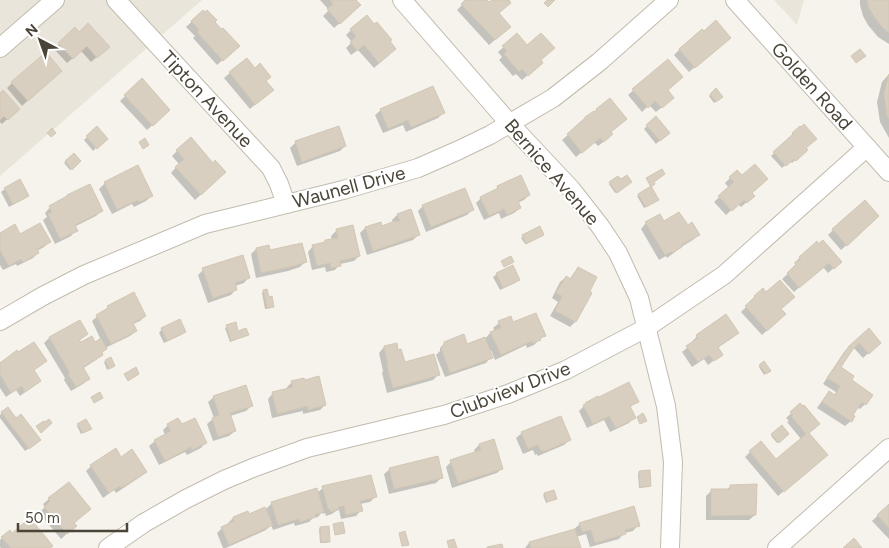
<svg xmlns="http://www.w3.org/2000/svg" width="889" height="548" font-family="Figtree,sans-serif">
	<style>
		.residential { fill: #eae5da }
		.shadow { fill: #0003 }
		.building { fill: #d8cfc1; stroke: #d3c7b4 }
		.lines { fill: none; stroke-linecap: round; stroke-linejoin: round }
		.minor-casing { stroke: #c2bbae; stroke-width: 20 }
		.minor { stroke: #fff; stroke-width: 18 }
		.labels { text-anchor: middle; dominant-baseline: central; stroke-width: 4; stroke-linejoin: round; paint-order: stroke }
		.street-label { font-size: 19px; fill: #4b4439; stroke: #fff }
	</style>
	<rect width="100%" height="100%" fill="#f6f3ec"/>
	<g class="residential">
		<path d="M0,0H202L0,176Z"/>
		<path d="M774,0H804L797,25Z"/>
	</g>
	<g class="shadow">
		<path d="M320,0H355L354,11L334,28L323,16L329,10Z"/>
		<path d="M467,0H486L489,4L494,0H507L497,14L504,32L489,45L457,10Z"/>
		<path d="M860,0H889V44L878,37L868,25L863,16L860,5Z"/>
		<path d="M203,11L213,22L233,51L217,65L193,38L195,36L186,27Z"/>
		<path d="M75,29L79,34L108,47L91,62L81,51L67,63L54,49Z"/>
		<path d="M351,30L388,41L390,54L374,68L358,50L351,55L346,48L352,42L346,35Z"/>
		<path d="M517,35L539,61L536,68L522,80L516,74L513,76L499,60L502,57L498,52Z"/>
		<path d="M724,43L689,72L674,55L680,49Z"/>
		<path d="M246,59L272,90L250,109L224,78Z"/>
		<path d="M667,61V103L656,112L649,105L642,112L628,95Z"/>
		<path d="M889,74V138L880,122L877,102L882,82Z"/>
		<path d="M55,76L22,106L7,88L12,83Z"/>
		<path d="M142,80L169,110L147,130L120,101Z"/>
		<path d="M716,90L721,97L714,103L709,96Z"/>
		<path d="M0,95L18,109L2,124L0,122Z"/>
		<path d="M381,110L443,113L438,118L406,132L403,125L383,133L375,115Z"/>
		<path d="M655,118L668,133L656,144L644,129Z"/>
		<path d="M581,124L610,132L606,140L598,146L594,142L576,157L562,140Z"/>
		<path d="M97,128L106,138L93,151L84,140Z"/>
		<path d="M800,128L804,148L806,150L792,163L790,161L782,168L771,156Z"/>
		<path d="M296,142L345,146L340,151L297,166L290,148Z"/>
		<path d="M177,151L219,178L195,200L171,173L179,164L172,156Z"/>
		<path d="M74,155L80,161L70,170L64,163Z"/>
		<path d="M138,167L152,195L146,201L134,207L132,204L112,214L99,189L105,183Z"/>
		<path d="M618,178L620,181L630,182L615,193L609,184Z"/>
		<path d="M730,178L751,193L748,201L741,207L738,204L726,215L714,202L729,188L725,183Z"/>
		<path d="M498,187L529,195L524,200L517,203L520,208L514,213L501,219L499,213L484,220L476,203L481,198L494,191Z"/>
		<path d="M5,189L28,196L24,199L9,207L1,192Z"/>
		<path d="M639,195L656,201L644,208L637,196Z"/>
		<path d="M53,204L101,211L96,216L74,227L76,230L71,236L55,244L43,220L47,217L45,213Z"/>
		<path d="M423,206L472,210L467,215L426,232L418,211Z"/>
		<path d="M397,215L418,235L413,240L367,255L360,233L365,228L380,223L382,227L393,223L392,220Z"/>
		<path d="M663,222L687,227L698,234L693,240L681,247L675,252L667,258L666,256L659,260L641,229L646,223Z"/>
		<path d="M872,222L841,250L828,235L833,230Z"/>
		<path d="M352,227L359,256L354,261L340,264L335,270L326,272L325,267L312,270L308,252L313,246L323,244L325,241L332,240L331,236L336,231Z"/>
		<path d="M539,227L542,236L525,244L521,238Z"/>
		<path d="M0,234L20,235L49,242L44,247L37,251L38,253L33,258L17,266L16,264L3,270L0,265Z"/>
		<path d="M816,243L835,267L828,273L823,267L794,292L782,279L791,271V269L796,264L794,263Z"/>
		<path d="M256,249L269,251L305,262L300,267L288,271L256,278L251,254Z"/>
		<path d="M578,268L575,322L570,327L550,316L558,302L552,298L560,282L566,277L570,279L573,274Z"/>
		<path d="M203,270L249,277L244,283L235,286L236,289L231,295L208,303L198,275Z"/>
		<path d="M497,274L519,280L515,283L500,290L493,277Z"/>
		<path d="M762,290L780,309V319L762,335L741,312L750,303L749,302Z"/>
		<path d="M263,291L273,306L271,308L265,309L262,293Z"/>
		<path d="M108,307L145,316L140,321L133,324L136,331L130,336L105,348L101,354L102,355L96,360L82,369L88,379L83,384L71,391L64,380L65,378L44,343L49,338L79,321L87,334L79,341L80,344H95L101,340L92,321Z"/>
		<path d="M499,323L513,324L544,335L534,345L527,348L526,345L495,360L491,350L489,351L491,357L486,363L445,377L436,355L440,351V348L445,343L466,345L485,339L490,333L495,331L493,328Z"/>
		<path d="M227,327L237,332L247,335L230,342L225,328Z"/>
		<path d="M162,329L185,331L181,335L164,343L159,333Z"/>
		<path d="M868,330L874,348L863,358L853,347L840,367L850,380L865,404L860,409L857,407L852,415L851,421L845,426L817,408L824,398L829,393L834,396L836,392L823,384L844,352Z"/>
		<path d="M738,332L732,338L717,348L721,355L708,365L704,359L692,367L682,352L693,343L692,342L697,336Z"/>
		<path d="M396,344L397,351L404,363L438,375L433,380L387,393L382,373L383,371L379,353L384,347Z"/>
		<path d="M18,354L46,361L33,371L40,381L34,386L20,396L16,390L6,397L0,388V364Z"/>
		<path d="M110,359L112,367L107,370L104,362Z"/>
		<path d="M760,366L768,372L764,375L759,367Z"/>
		<path d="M292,382L325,405L320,410L303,414V411L272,418L268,399L273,393L287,390V387Z"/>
		<path d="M214,397L252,405L246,411L230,416L235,431L229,436L213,441L207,424L214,418L208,402Z"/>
		<path d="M637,401L629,408L634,417L629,423L610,432L604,420L587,428L579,411L586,404Z"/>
		<path d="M800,405L808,434L821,460L778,496L745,457L750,452L776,461L801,439L787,422L789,421L786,418Z"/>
		<path d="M2,413L15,420L36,443L25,451L0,418V415Z"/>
		<path d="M78,425L89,430L81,434L77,426Z"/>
		<path d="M168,425L181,426L206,442L201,448L187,455L185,452L159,465L149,446L155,441L165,435L163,430Z"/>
		<path d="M781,427L787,434L777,443L771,436Z"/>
		<path d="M522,433L569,440L564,445L538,456L537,454L535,455L533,450L523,454L516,438Z"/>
		<path d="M479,445L502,468L497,473L452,488L446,467L451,462L475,454L474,450Z"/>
		<path d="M121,458L145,472L140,477L116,493L114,490L103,498L86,471L91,466Z"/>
		<path d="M390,469L441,478L436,483L389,494L384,474Z"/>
		<path d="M640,472L650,486L649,487L639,488L638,473Z"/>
		<path d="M69,484L73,523L70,531L61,539L39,513L45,507L43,504L49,499Z"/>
		<path d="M731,486L755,515L749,520H706V496L712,490H726Z"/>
		<path d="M323,488L375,497L370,502L360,504L361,510L356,516L341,519L339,510L336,511L332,514L326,516L325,513L323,514L322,512L318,517L313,518L309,522L295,526L294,523L273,530L271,525L266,530L226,548H223L217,533L222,528L229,525L228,523L233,518L247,512L249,516L265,510L272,503L317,493Z"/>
		<path d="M545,494L556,498L546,503L543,495Z"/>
		<path d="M889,505V539L872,521Z"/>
		<path d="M580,524L638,525L633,531L624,533L619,539L590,547L586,534L576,537L579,548H525L529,543L575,530L574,529Z"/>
		<path d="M320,528L329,541L327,543H320L319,529Z"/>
		<path d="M12,535L49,548H1L0,547V540L2,538Z"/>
	</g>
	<g class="building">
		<path d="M330,0H356L361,5L340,24L327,9L333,4Z"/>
		<path d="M465,0H487L489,2L492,0H509L511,3L499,13L511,27L495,40L461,4Z"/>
		<path d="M547,0H555L548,7L544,3Z"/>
		<path d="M867,0H889V33L882,27L875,18L869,8Z"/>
		<path d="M203,10L205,12L207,10L217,20L215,22L221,29L223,28L240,46L223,61L197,32L199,30L191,21Z"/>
		<path d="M367,15L374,24L377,22L392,40L390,41L396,49L379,63L364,45L357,51L350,42L356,36L350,29Z"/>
		<path d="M716,20L731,38L695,68L679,49L702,29L704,31Z"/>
		<path d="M88,23L110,47L97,58L87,46L73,59L58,43L75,27L79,32Z"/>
		<path d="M517,33L527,45L541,33L555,48L541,60L543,63L528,76L522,69L519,72L504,54L507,51L502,46Z"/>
		<path d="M860,49L866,56L856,63L851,56Z"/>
		<path d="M46,52L62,71L28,101L11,82Z"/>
		<path d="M247,58L255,68L260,63L271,77L266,81L274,90L255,105L229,72Z"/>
		<path d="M668,59L683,77L668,90L674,98L662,108L655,101L648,108L632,89Z"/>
		<path d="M889,74V119L887,115L884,94Z"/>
		<path d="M142,78L170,110L153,126L124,95Z"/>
		<path d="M433,86L445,113L411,127L408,120L388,129L380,109Z"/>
		<path d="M716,88L723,97L716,102L710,94Z"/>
		<path d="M3,90L20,109L8,120L4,116L0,120V93Z"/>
		<path d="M610,98L627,119L611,132L613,134L604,142L600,138L582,153L567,134L585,118V117L594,111V112L597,110L596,109Z"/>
		<path d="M656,116L670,133L660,141L646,125Z"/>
		<path d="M804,124L817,139L806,148L808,150L796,161L794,159L786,166L773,152L793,134L792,133L800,126L801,127Z"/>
		<path d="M97,126L108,139L97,149L86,136Z"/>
		<path d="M339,126L346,146L302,162L295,141Z"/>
		<path d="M52,128L56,133L51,137L47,133Z"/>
		<path d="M191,137L213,163L215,160L226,172L201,195L175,167L184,159L176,150Z"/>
		<path d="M145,138L149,145L143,149L139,142Z"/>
		<path d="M74,153L81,161L72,170L65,161Z"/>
		<path d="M755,164L768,179L752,193L755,196L747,203L744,200L732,211L718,196L734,182L729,177L737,170L742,175Z"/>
		<path d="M138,165L153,196L139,202L138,200L117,210L104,182Z"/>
		<path d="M662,169L665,174L654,182L655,184L651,187L646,178Z"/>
		<path d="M521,175L530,195L518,201L521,208L507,215L504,209L489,216L480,197L498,188L497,186Z"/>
		<path d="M627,175L632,182L617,193L609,182L618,176L621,179Z"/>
		<path d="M20,179L29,196L13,204L4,188Z"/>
		<path d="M90,184L103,211L75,225L78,231L60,239L48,214L52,212L49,206L67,196V195Z"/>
		<path d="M651,186L659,200L646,207L638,194Z"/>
		<path d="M465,188L474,210L431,227L422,205Z"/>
		<path d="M865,200L879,216L847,246L832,229Z"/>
		<path d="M411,209L420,235L373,251L365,227L381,222L382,226L395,221L396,222L400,221L397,214Z"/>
		<path d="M679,212L688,225L692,222L700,235L681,245L682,247L672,253L671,252L665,255L645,222L660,214L664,221Z"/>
		<path d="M40,223L51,242L37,249L39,253L23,262L21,259L9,266L0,250V233L15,224L20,234Z"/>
		<path d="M353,225L360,256L340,261L341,266L331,268L330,263L317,266L312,245L325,242V240L338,238L336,229Z"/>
		<path d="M540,226L544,235L526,244L522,235Z"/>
		<path d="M823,240L842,262L834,269L829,263L799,288L787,273L796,265L795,263L801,259L799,257L817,241L818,244Z"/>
		<path d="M302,243L307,262L294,266L261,273L256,248L269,245L270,250Z"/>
		<path d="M243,255L250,278L235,283L237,290L213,298L202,268Z"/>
		<path d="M511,256L514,262L504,267L501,261Z"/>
		<path d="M513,265L520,280L503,288L496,273Z"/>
		<path d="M578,267L597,277L590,291L592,293L576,322L555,311L562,296L556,293L566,276L571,279Z"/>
		<path d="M780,280L795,297L781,309L786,314L767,331L745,306L755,297L754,296L763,288L766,292Z"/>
		<path d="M267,289L269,297L272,296L274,307L267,308L263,290Z"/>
		<path d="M134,292L146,316L133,323L137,331L111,344L96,315L108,308L107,306Z"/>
		<path d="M536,313L546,336L540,338L541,340L532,343V341L501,355L490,332L501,328L498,321L511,316L513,322Z"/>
		<path d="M726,314L739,333L718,347L723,355L714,361L709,355L698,362L686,346L698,338L696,335Z"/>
		<path d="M180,319L186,332L167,341L161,328Z"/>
		<path d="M80,320L88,334L79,340L81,342L92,336L95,342L101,338L107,349L102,352L103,355L83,367L90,379L76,387L68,374L70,373L49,337Z"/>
		<path d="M236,322L238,331L246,328L249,335L231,341L226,325Z"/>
		<path d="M869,328L881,343L869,354L859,343L853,349L841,367L854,376L852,380L873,395L866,405L862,402L853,415L855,416L852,422L822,402L829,391L835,395L840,386L827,378L849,346Z"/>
		<path d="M464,334L467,344L485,337L493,358L450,373L441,348L444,344V342Z"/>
		<path d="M34,342L47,361L34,370L41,381L25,392L22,386L11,393L0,374V363L17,350L18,352Z"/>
		<path d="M397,343L398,350L401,349L405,362L434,354L440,375L393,388L387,366H388L384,346Z"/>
		<path d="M111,357L115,366L109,369L105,360Z"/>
		<path d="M764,361L771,371L766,374L759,365Z"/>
		<path d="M136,367L139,374L128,381L124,374Z"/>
		<path d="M319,376L326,405L308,410V406L277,414L272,392L293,387L291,381L304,378L305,380Z"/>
		<path d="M629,382L639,402L630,406L636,418L616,428L609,416L593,424L583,405L586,404L585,403L598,396L599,397Z"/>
		<path d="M246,385L253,406L230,413L236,431L218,437L212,418L219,415L213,396Z"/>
		<path d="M100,392L103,398L94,403L91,397Z"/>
		<path d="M800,403L803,406L804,405L820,424L809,433L828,455L784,492L749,451L761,441L776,459L806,434L791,416L793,415L790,412Z"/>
		<path d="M8,407L16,418L21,414L41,440L29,449L1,412Z"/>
		<path d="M643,413L647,421L640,424L637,417Z"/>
		<path d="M561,416L571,440L543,452V450L541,451L538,445L528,449L521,432Z"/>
		<path d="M178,418L182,424L195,418L207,443L192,450L191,447L165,461L154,440L171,431L167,424Z"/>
		<path d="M49,419L52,423L41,433L36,426L44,421L45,422Z"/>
		<path d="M86,419L92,429L83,433L77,424Z"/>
		<path d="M782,425L789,434L779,443L771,434Z"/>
		<path d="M494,439L503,469L458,483L450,460L481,450L479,444Z"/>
		<path d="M116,448L121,457L132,449L147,472L121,488L120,486L109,493L90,465Z"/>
		<path d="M438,456L443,478L394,489L389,468Z"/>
		<path d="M650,470L651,486L640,487L639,471Z"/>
		<path d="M371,475L377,497L360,501L363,511L346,515L344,506L338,507L339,509L331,512L330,509H328L322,486Z"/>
		<path d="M69,482L91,509L74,523L77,526L67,534L44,507L50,501L48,498Z"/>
		<path d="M757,484L756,515L711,516V489H730V485Z"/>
		<path d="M317,488L324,512L315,515L316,517L300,522L299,519L278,525L271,502Z"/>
		<path d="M554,490L557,499L547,502L544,493Z"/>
		<path d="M889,504V528L877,515Z"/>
		<path d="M634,506L640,526L625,530L626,534L595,543L591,530L582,532L579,523Z"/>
		<path d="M265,507L273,525L229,545L221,527L234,521L233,517L248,511L249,514Z"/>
		<path d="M30,518L53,546L50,548H11L1,537L10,530L12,533Z"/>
		<path d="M343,522L345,533L335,535L333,524Z"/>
		<path d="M329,526L330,542H321L320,527Z"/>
		<path d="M575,529L581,548H531L529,542Z"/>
		<path d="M405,531L409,545L402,546L399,533Z"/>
		<path d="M854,538L862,548H843Z"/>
		<path d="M454,539L457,548H449L447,541Z"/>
		<path d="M502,544L503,548H487V547Z"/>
	</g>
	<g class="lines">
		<g class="minor-casing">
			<g id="minor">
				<path d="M116,0L271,168L279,184L286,204"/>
				<path d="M402,0L510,124L571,189L600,226L618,253L639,298L666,406L673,462L670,548"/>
				<path d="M735,0L889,172"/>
				<path d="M0,48L55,0"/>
				<path d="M0,321L43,296L84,275L205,224L343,190L418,168L459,150L490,135L553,98L599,62L669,0"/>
				<path d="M108,548L144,523L186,499L224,480L255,467L307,448L444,415L508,394L566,370L646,328L724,275L867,147"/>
				<path d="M777,548L889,448"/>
			</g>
		</g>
		<use href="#minor" class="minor"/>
	</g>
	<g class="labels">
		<g class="street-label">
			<text transform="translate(812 86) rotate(48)">Golden Road</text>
			<text transform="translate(207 99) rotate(47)">Tipton Avenue</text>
			<text transform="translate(552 172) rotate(49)">Bernice Avenue</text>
			<text transform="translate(349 187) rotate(-15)">Waunell Drive</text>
			<text transform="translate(510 390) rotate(-21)">Clubview Drive</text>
		</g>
	</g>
	<g transform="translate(40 40) rotate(319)" stroke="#ffffff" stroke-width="4" paint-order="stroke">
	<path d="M0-4L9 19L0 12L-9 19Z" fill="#4b4439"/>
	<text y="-8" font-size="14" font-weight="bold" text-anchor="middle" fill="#4b4439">N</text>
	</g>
	<path d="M18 523v8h109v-8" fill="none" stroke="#4b4439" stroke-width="2.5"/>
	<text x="25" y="523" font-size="15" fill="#4b4439" stroke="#ffffff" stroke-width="4" paint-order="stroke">50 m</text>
</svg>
